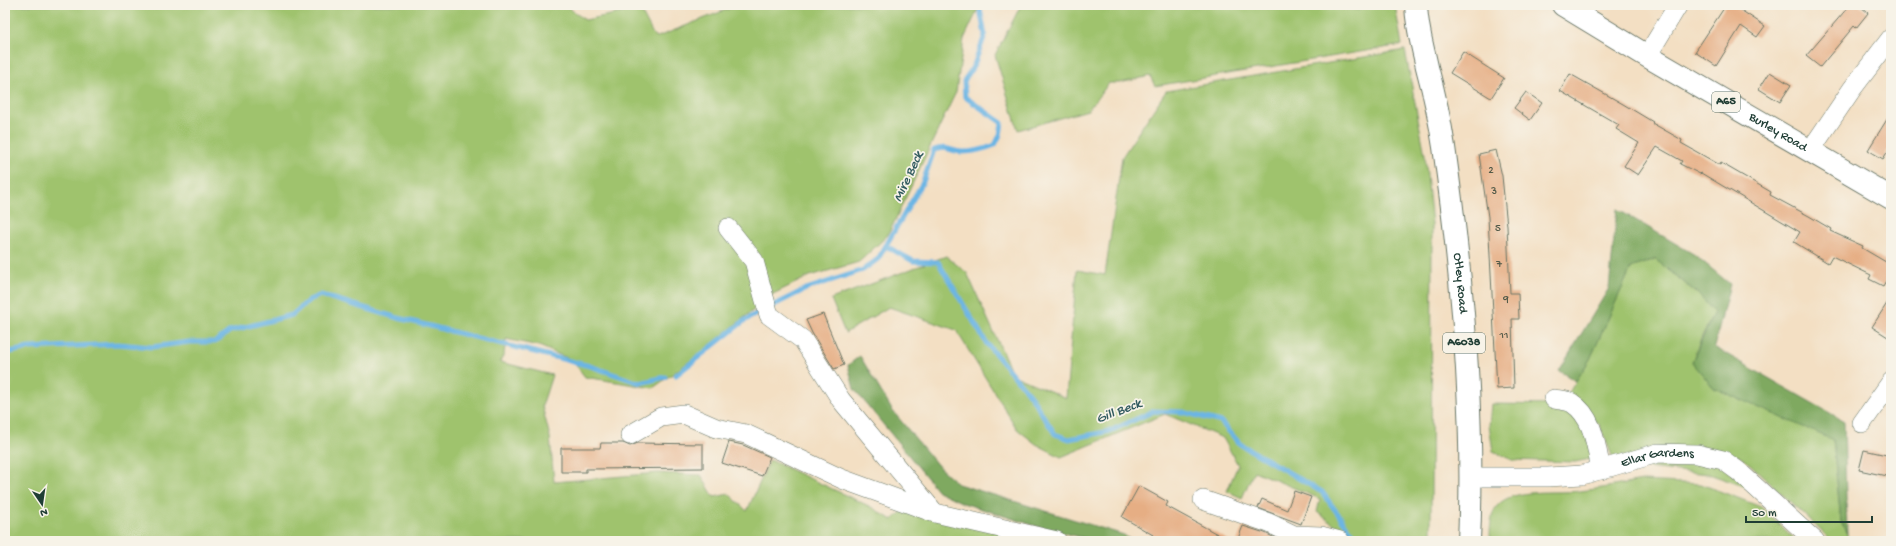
<svg xmlns="http://www.w3.org/2000/svg" width="1896" height="546" font-family="'Gochi Hand',sans-serif">
	<style>
		.green { fill: #9fc36d; stroke: #5f8050 }
		.forest { fill: #7fa960; stroke: #4f734a }
		.lines { fill: none; stroke-linecap: round; stroke-linejoin: round }
		.stream { stroke: #6cb5e4; stroke-width: 5 }
		.building { fill: #e6ae84 }
		.minor-casing { stroke: #697666; stroke-width: 20 }
		.major-casing { stroke: #697666; stroke-width: 24 }
		.minor { stroke: #fff; stroke-width: 19 }
		.major { stroke: #fff; stroke-width: 22 }
		.labels { text-anchor: middle; dominant-baseline: central; stroke-width: 3.5; stroke-linejoin: round; paint-order: stroke }
		.number-label { font-size: 11px; fill: #515948 }
		.shield { fill: #f7f3e8; stroke: #60746a; stroke-width: 1 }
		.shield-label { font-size: 12px; font-weight: bold; fill: #1f3d34 }
		.street-label { font-size: 13px; fill: #1f3d34; stroke: #f7f3e8 }
		.water-label { font-size: 14px; font-style: italic; fill: #325b60; stroke: #f7f3e8 }
	</style>
	<rect width="100%" height="100%" fill="#f7f3e8"/>
	<filter id="ink" filterUnits="userSpaceOnUse"><feTurbulence type="fractalNoise" baseFrequency=".025" numOctaves="2"/><feDisplacementMap in="SourceGraphic" scale="8" xChannelSelector="R" yChannelSelector="G"/><feConvolveMatrix kernelMatrix="1 2 1 2 8 2 1 2 1" color-interpolation-filters="sRGB"/></filter>
	<filter id="wash" filterUnits="userSpaceOnUse"><feTurbulence type="fractalNoise" baseFrequency=".012" numOctaves="4" result="noise"/><feDisplacementMap in="SourceGraphic" scale="16" xChannelSelector="R" yChannelSelector="G"/><feGaussianBlur stdDeviation="0.9" result="paint"/><feColorMatrix in="noise" values="0 0 0 0 0 0 0 0 0 0 0 0 0 0 0 0 0 1.4 0 .05"/><feComposite in="paint" operator="in"/></filter>
	<g filter="url(#wash)">
		<rect width="100%" height="100%" fill="#f3dfc3"/>
		<g class="green">
			<path d="M5,5H565L585,20L640,9L655,38L738,5H980L964,39L956,92L888,235L859,262L810,276L773,294L696,357L653,388L585,377L572,360L539,346L506,339L504,354L500,362L552,375L542,406L550,437L554,482L658,473L701,475L714,497L729,494L747,511L770,460L871,507L892,520L907,508L1031,541H5Z"/>
			<path d="M1021,5H1331L1359,10L1365,5H1395L1402,45L1155,86L1150,76L1120,83H1109L1088,110L1018,130L995,55Z"/>
			<path d="M1405,50L1425,155L1432,225L1431,541H1350L1340,529L1317,512L1320,499L1254,471L1242,498L1227,491L1238,465L1223,438L1165,414L1061,457L1036,444L1017,429L956,330L889,307L845,333L831,299L946,256L967,273L1013,375L1066,398L1077,270L1105,275L1122,157L1166,91Z"/>
			<path d="M1655,259L1698,294L1715,312L1703,334L1692,362L1714,388L1833,439L1841,522L1847,534L1848,541H1832L1750,464L1740,457L1726,452L1613,458L1599,424L1566,397L1590,359L1631,268Z"/>
			<path d="M1491,404L1567,405L1575,408L1595,458L1575,462L1512,460L1493,451L1489,426Z"/>
			<path d="M1660,460L1718,464L1752,489L1709,474L1636,467Z"/>
			<path d="M1643,481L1701,484L1743,500L1761,507L1797,541H1490C1490,531 1490,514 1497,506C1513,487 1557,494 1580,491C1601,489 1622,484 1643,481Z"/>
		</g>
		<g class="forest">
			<path d="M1617,209L1695,255L1730,284L1714,347L1844,421L1847,534L1841,522L1833,440L1714,388L1692,362L1714,312L1698,294L1655,259L1631,268L1590,359L1576,381L1559,371L1609,288Z"/>
			<path d="M860,356L892,410L940,468L958,484L1124,535L1132,541H1097L1039,527L963,503L938,491L854,389L848,365Z"/>
		</g>
		<g class="lines">
			<g class="stream">
				<path d="M886,246L913,261L938,262L987,344L1030,395L1055,434L1069,439L1110,431L1154,411L1183,412L1221,422L1240,444L1322,492L1358,541"/>
				<path d="M772,306L806,289L863,270L878,259L923,182L934,150C949,145 950,152 963,152C974,152 985,149 995,145L1000,135L1002,123L965,97L964,81L974,65L985,35L980,9L981,5"/>
				<path d="M5,353L29,348L118,344L152,347L189,342H215L230,331L292,315L309,300L321,295L398,318L590,366L640,383L665,377"/>
				<path d="M676,375L744,321L763,310"/>
			</g>
		</g>
		<g id="blocks">
			<g class="building">
				<path d="M1726,5H1733L1765,26L1757,37L1741,26L1716,66L1695,52Z"/>
				<path d="M1850,5H1859L1868,13L1856,28L1854,26L1820,67L1806,56Z"/>
				<path d="M1463,52L1504,78L1491,98L1450,73Z"/>
				<path d="M1770,72L1791,85L1780,102L1759,89Z"/>
				<path d="M1570,74L1623,104L1653,122L1652,123L1682,140L1681,143L1720,165L1721,163L1771,192L1770,195L1809,216L1831,229L1830,231L1863,246L1862,248L1891,265V272L1883,286L1869,279L1871,275L1832,256L1828,263L1794,242L1800,232L1701,173L1700,174L1680,164L1682,161L1657,147L1638,175L1624,166L1639,143L1616,129L1619,125L1560,91Z"/>
				<path d="M1526,92L1542,103L1530,120L1514,108Z"/>
				<path d="M1891,113V146L1883,159L1868,150Z"/>
				<path d="M1496,150L1502,176L1507,226L1510,293H1518L1519,319H1512L1514,388L1497,389L1488,217L1479,154Z"/>
				<path d="M1891,297V339L1872,327Z"/>
				<path d="M823,314L844,365L834,369L812,333L806,320Z"/>
				<path d="M729,442L743,445L770,457L762,476L722,463Z"/>
				<path d="M601,443H623L630,446L638,443L703,444V468L586,469V472H561V448H600Z"/>
				<path d="M1864,450L1891,456V477L1859,470Z"/>
				<path d="M1139,486L1168,502L1166,506L1230,541H1161L1152,536L1153,535L1122,517Z"/>
				<path d="M1294,491L1311,497L1301,524L1258,508L1262,499L1287,510Z"/>
				<path d="M1243,526L1265,533L1281,541H1237Z"/>
			</g>
		</g>
	</g>
	<g filter="url(#ink)">
		<use href="#blocks" fill-opacity="0" stroke="#697666" stroke-width="1"/>
		<g class="lines">
			<g class="minor-casing">
				<g id="minor">
					<path d="M1647,56L1678,5"/>
					<path d="M1810,151L1852,89L1891,38"/>
					<path d="M728,228L754,261L769,315L803,340L841,400L934,512"/>
					<path d="M1554,399C1559,400 1567,400 1572,403C1594,417 1596,447 1601,470"/>
					<path d="M1862,423L1891,382"/>
					<path d="M630,435L661,417L684,414L716,428L746,434L842,479L935,513L1057,541"/>
					<path id="s1" d="M1470,477H1548L1582,475L1658,453L1697,454L1723,460L1738,471L1815,541"/>
					<path d="M1203,500L1269,523L1294,535L1321,536L1340,541"/>
				</g>
			</g>
			<g class="major-casing">
				<g id="major">
					<path id="s2" d="M1416,5C1417,29 1422,44 1427,67C1434,93 1440,120 1444,147C1462,275 1475,412 1469,541"/>
					<path id="s3" d="M1563,5L1647,56L1891,198"/>
				</g>
			</g>
			<use href="#minor" class="minor"/>
			<use href="#major" class="major"/>
		</g>
	</g>
	<g class="labels">
		<g class="number-label">
			<text x="1491" y="171">2</text>
			<text x="1494" y="192">3</text>
			<text x="1498" y="229">5</text>
			<text x="1499" y="265">7</text>
			<text x="1506" y="300">9</text>
			<text x="1504" y="336">11</text>
		</g>
		<g class="shield">
			<rect x="1712" y="92" width="28" height="20" rx="3"/>
			<rect x="1443" y="333" width="42" height="20" rx="3"/>
		</g>
		<g class="shield-label">
			<text x="1726" y="102">A65</text>
			<text x="1464" y="343">A6038</text>
		</g>
		<g class="street-label">
			<text stroke="none"><textPath href="#s3" startOffset="250">Burley Road</textPath></text>
			<text stroke="none"><textPath href="#s2" startOffset="282">Otley Road</textPath></text>
			<text stroke="none"><textPath href="#s1" startOffset="190">Ellar Gardens</textPath></text>
		</g>
		<g class="water-label">
			<text transform="translate(909 177) rotate(-65)">Mire Beck</text>
			<text transform="translate(1119 412) rotate(-21)">Gill Beck</text>
		</g>
	</g>
	<rect width="1896" height="546" fill="none" stroke="#f7f3e8" stroke-width="20"/>
	<g transform="translate(42 504) rotate(167)" stroke="#f7f3e8" stroke-width="3" paint-order="stroke">
	<path d="M0-3L7 15L0 10L-7 15Z" fill="#1f3d34"/>
	<text y="-6" font-size="11" font-weight="bold" text-anchor="middle" fill="#1f3d34">N</text>
	</g>
	<path d="M1746 516v6h126v-6" fill="none" stroke="#1f3d34" stroke-width="2"/>
	<text x="1752" y="516" font-size="12" fill="#1f3d34" stroke="#f7f3e8" stroke-width="3" paint-order="stroke">50 m</text>
</svg>
